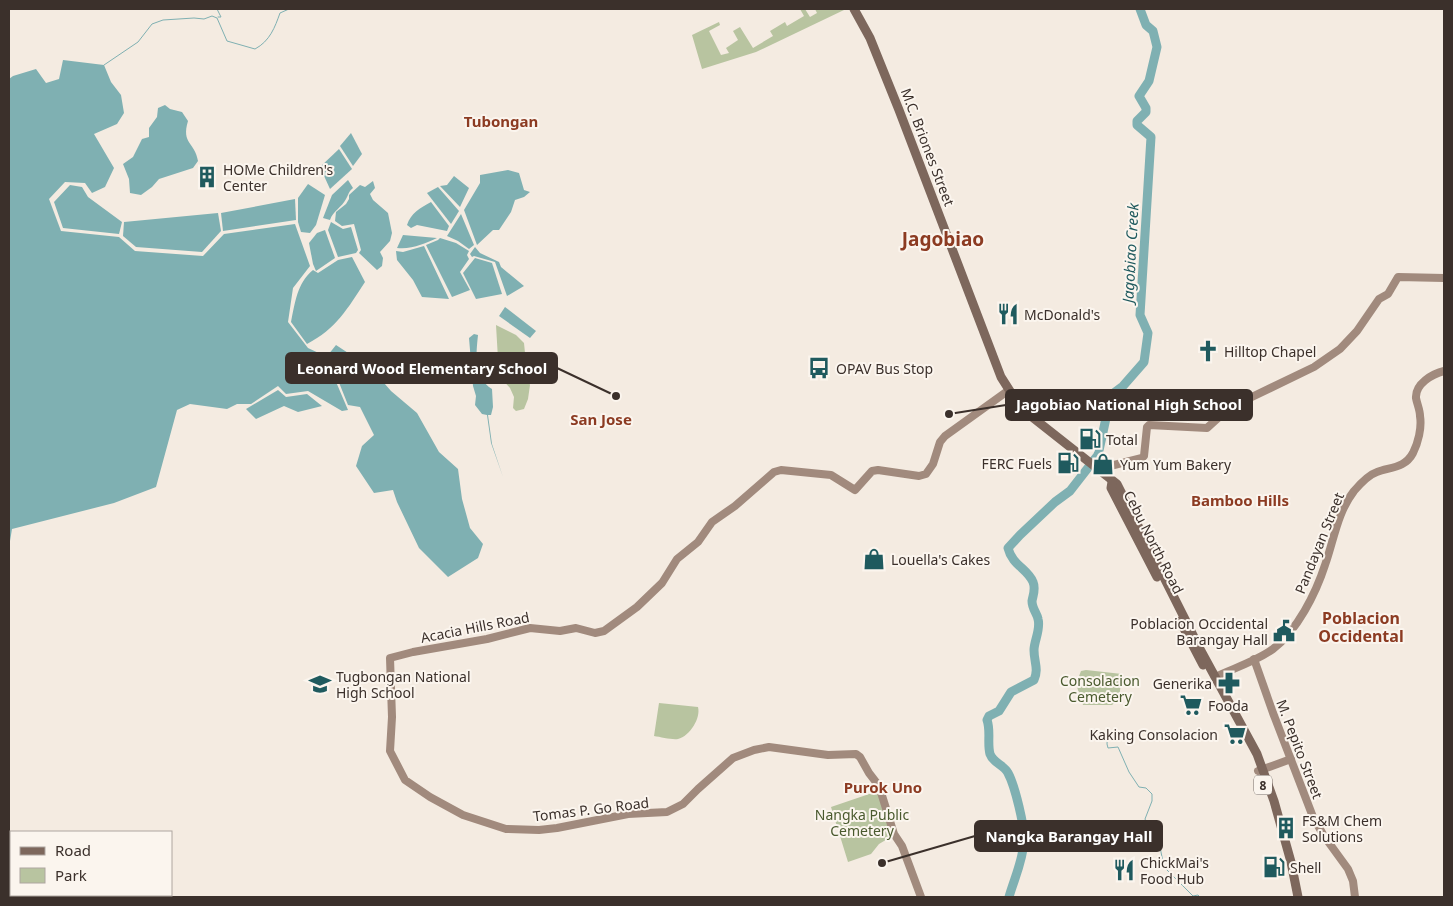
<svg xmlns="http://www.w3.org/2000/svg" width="1453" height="906" font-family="'Noto Sans',sans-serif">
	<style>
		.green { fill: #b8c4a0 }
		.water { fill: #7fb0b2 }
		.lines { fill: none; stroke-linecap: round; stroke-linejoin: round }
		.stream { stroke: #7fb0b2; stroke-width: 1 }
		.river { stroke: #7fb0b2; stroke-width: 9 }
		.secondary { stroke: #a18a7d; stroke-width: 8 }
		.primary { stroke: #7d675c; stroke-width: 9 }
		.labels { text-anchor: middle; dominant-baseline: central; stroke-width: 4; stroke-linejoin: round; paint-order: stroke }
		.shield { fill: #fbf5ee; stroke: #756b66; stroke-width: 1 }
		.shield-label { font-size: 12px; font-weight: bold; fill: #3b302b }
		.street-label { font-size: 14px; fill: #3b302b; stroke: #fbf5ee }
		.poi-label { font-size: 14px; fill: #3b302b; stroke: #fbf5ee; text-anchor: start }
		.park-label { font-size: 14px; fill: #4a5a2e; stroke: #fbf5ee }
		.neighbourhood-label { font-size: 15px; font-weight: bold; fill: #8c3b22; stroke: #fbf5ee }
		.water-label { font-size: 15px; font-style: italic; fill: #1f5a5e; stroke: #fbf5ee }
		.quarter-label { font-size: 16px; font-weight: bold; fill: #8c3b22; stroke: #fbf5ee }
		.district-label { font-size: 19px; font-weight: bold; fill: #8c3b22; stroke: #fbf5ee }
		.leader { fill: none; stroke: #3b302b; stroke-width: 2 }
		.callout-dot { fill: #3b302b; stroke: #fbf5ee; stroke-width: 2 }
		.callout { fill: #3b302b; stroke: #3b302b; stroke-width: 2 }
		.callout-label { font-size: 15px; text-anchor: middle; font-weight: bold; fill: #fff }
	</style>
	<rect width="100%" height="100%" fill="#f4ebe1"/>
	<g class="green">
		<path d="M800,9H805L810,17L817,13L815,9H843L844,10L756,52L702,69L692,35L719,22L720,25L709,31L721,55L729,53L726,48L738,40L733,31L740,27L753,48L773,36L770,31L785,22L787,26L804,16Z"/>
		<path d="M496,325L516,335L524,343L525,353L529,357L527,376L530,385L528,399L524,409L516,411L513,408L514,397L510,388L499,376Z"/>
		<path d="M1086,670L1122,674L1119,699L1112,705H1083L1076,684L1081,671Z"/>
		<path d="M659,703L698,707C701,718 690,736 678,739C672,740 661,737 654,736Z"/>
		<path d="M878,791L892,834L889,838L879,844L871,854L848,862L831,807Z"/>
	</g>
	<g class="water">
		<path d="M63,60L104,65L111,82L121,95L124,113L117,124L94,134L114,168L105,187L92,193L85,183L65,182L49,199L61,231L119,237L135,251L203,256L224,234L295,224L310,266L293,288L288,322L308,348L325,356L348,410L342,411L308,391L286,394L278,386L251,404H237L227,409L190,404L177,410L156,487L114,503L12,529L9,547V79L13,76L36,69L46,83L59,79Z"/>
		<path d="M165,105L170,109L182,112L188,121C181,144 195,142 198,161L193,168L159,179L152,187L141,195L130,193L129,179L123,164L133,157L142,139L149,137V128L157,117L158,108Z"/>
		<path d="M351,133L362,154L353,166L340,146Z"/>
		<path d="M339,149L352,169L330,189L320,167Z"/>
		<path d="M508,170L519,173L524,190L530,192L524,197L515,200L511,212L499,230H493L477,245L464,210L480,183V175Z"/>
		<path d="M454,176L469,188L460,207L440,186L447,185Z"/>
		<path d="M348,180L353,188C348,192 349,194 346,199C342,207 333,211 330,220L323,218L332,195Z"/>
		<path d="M373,181L375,188L370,194L373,200L388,213L392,233L390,241L380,252L383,258L382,266L377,270L359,253L361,250L354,224L342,226L335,221L336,212L346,204L349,199V195L360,185L365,187Z"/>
		<path d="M308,184L325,195L316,225L310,233L301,232L298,222V198Z"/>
		<path d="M70,185L82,187L88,197L122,222L119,234L63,228L54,202Z"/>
		<path d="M438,187L459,211L451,224L427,193Z"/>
		<path d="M295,199L296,220L223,231L221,213Z"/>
		<path d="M431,202L449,226L447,231L417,225L411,228L407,225C411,213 420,208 431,202Z"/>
		<path d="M218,213L221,231L202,252L136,247L123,236L124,222Z"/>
		<path d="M461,214L474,245L469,249L458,241L447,236Z"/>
		<path d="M331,222L343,229L351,227L358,250L356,253L338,257L328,230Z"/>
		<path d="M325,230L335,258L316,271L313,264L309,243L317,233Z"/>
		<path d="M403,235L437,238C426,243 411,250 397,248Z"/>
		<path d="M440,238L456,243L469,251L467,255L469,259L460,272L470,290L452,297L426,245L438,240Z"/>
		<path d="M424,246L449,299L422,297L413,280L397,260L396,251L403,252Z"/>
		<path d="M475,247L480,253L499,262L501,267L524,286L507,296L495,262L474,256L472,257L470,254Z"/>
		<path d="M352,257L365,282C348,308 336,329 307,344L291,322C295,303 297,283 313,270L318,273L338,260Z"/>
		<path d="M475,258L492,263L502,294L476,299L463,273Z"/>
		<path d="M505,307L536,331L530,338L499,316Z"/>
		<path d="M474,334L478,335C476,355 473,377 492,389L493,407L491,415H488L492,444L503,477L491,443L487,415L482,414L475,405L476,396L473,386L469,338Z"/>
		<path d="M336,345L371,368L391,391L417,413L439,452L458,469L462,499L470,528L483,544L478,558L448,577L419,548L397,502L393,490L374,493L356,466L362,446L374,435L360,407L348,405L328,355Z"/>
		<path d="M278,390L286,397L307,394L322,406L298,412L284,406L256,419L246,409Z"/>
	</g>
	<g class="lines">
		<g class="stream">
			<path d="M217,9L221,17H218"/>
			<path d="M104,65L138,42L152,24L163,20L194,18L204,19L212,16L217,18L227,41L255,49C270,41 275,27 280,13L289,9"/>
			<path d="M1108,728L1107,744L1108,748L1118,747L1129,772L1139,787L1146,788L1152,794V801L1145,819L1149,831L1157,832L1164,867L1193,896L1198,895L1200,897"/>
		</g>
		<path class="river" d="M1009,897C1014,879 1023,861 1024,841C1025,827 1015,786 1008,773C1004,765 993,763 990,754C987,743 991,731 987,720L989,716L999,711L1011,692L1034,680C1039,669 1034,662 1034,650C1034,641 1041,629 1038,619C1037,613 1032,609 1032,601C1033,595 1036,589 1033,582C1028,569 1012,565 1008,548L1020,535L1055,502L1070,491L1098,455L1111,395L1123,386L1144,362L1148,333L1140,315L1151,137L1137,125V121L1146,112V108L1139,96L1149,81L1157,47L1153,31L1146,25L1140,9"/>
		<g class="secondary">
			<path d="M1098,469L1142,458L1144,456L1147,427L1149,425L1207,428L1229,408L1314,367L1340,349L1357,331L1379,299L1388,294L1398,277L1444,278"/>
			<path d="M1254,659L1273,713L1313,817L1324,836L1348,869L1353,881L1355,897"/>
			<path d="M1215,677C1234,668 1257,661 1273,649C1297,631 1316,593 1325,565C1334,540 1337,513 1354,491C1360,484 1368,475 1377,472C1391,467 1405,468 1413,453C1418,443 1422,428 1420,416C1420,410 1417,404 1416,398C1415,384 1432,374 1444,371"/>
			<path d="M1258,771L1291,759"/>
			<path d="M921,897L902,846L894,834L879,786L869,773L860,757L856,754L828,755L769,747L754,750L733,758L698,789L683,804L667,812L628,814L557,828L539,830L506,829L463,815L430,797L405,780L390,751L392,717L390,658L413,652L487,639L530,628L560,631L576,628L595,633L604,631L637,607L662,583L677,559L698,542L712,522L735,506L774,472L781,470L831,475L855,490L872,471L878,470L919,476L926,474L933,464L940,442L945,436L1009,390"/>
		</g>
		<g class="primary">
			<path d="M854,9L870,38L899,110L1001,377L1015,399L1027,413L1117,484L1201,651L1257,754L1274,801L1291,862L1298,897"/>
			<path d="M1112,482L1111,488L1157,577"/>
			<path d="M1180,621L1203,665"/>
		</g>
	</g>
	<defs>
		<g id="building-bare" transform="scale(1.725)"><path d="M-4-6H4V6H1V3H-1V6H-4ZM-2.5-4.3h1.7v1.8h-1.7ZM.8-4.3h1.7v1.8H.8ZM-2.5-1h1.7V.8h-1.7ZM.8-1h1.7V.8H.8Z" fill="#1f5a5e" stroke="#fbf5ee" stroke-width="2.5" paint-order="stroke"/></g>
		<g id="restaurant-bare" transform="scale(1.725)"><path d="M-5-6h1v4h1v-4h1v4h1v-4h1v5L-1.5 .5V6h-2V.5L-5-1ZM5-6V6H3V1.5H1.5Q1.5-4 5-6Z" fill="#1f5a5e" stroke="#fbf5ee" stroke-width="2.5" paint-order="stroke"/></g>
		<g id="church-bare" transform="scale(1.725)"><path d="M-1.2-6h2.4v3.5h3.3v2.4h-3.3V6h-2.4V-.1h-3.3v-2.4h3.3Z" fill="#1f5a5e" stroke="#fbf5ee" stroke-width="2.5" paint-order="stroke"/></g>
		<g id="bus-bare" transform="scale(1.725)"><path d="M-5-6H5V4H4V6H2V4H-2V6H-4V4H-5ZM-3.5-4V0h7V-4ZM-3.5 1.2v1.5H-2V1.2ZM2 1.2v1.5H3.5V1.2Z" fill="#1f5a5e" stroke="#fbf5ee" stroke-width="2.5" paint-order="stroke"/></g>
		<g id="fuel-bare" transform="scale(1.725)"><path d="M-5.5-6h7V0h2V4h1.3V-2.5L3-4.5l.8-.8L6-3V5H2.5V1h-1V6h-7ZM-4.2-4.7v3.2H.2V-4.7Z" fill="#1f5a5e" stroke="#fbf5ee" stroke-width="2.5" paint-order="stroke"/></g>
		<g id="shop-bare" transform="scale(1.725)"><path d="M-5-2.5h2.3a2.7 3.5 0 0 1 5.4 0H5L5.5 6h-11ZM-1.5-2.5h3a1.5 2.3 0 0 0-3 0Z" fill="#1f5a5e" stroke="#fbf5ee" stroke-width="2.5" paint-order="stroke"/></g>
		<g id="civic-bare" transform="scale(1.725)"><path d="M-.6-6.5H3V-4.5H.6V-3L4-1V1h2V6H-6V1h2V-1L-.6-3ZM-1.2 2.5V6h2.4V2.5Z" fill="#1f5a5e" stroke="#fbf5ee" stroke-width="2.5" paint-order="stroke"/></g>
		<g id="pharmacy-bare" transform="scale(1.725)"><path d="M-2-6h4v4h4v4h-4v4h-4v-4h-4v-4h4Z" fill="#1f5a5e" stroke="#fbf5ee" stroke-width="2.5" paint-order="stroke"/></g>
		<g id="school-bare" transform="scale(1.725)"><path d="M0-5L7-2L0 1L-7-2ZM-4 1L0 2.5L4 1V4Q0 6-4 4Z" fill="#1f5a5e" stroke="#fbf5ee" stroke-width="2.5" paint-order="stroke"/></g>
		<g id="supermarket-bare" transform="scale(1.725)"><path d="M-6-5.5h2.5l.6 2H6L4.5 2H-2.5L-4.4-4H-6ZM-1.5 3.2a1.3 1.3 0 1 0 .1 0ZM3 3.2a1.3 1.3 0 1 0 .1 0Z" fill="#1f5a5e" stroke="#fbf5ee" stroke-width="2.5" paint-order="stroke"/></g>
	</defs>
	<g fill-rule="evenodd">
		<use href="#building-bare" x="207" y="177"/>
		<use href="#restaurant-bare" x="1008" y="314"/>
		<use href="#church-bare" x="1208" y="351"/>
		<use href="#bus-bare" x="819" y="368"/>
		<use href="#fuel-bare" x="1090" y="439"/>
		<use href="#fuel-bare" x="1068" y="463"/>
		<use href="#shop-bare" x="1103" y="464"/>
		<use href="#shop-bare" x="874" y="559"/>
		<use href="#civic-bare" x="1284" y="631"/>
		<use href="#pharmacy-bare" x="1229" y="683"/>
		<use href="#school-bare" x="320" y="684"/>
		<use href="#supermarket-bare" x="1191" y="705"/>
		<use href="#supermarket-bare" x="1235" y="734"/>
		<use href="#building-bare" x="1286" y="828"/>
		<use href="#fuel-bare" x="1274" y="867"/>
		<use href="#restaurant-bare" x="1124" y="870"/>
	</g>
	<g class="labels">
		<rect class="shield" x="1254" y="775.5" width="18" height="19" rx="4"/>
		<g class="shield-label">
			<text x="1263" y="785">8</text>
		</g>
		<g class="street-label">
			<text transform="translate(928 147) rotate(69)">M.C. Briones Street</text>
			<text transform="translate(1154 542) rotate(63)">Cebu North Road</text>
			<text transform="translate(1319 543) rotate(-68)">Pandayan Street</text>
			<text transform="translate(475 627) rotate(-11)">Acacia Hills Road</text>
			<text transform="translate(1300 749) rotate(69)">M. Pepito Street</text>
			<text transform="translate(591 809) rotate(-7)">Tomas P. Go Road</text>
		</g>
		<g class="poi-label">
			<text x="223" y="169">HOMe Children's<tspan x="223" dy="16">Center</tspan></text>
			<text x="1024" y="314">McDonald's</text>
			<text x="1224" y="351">Hilltop Chapel</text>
			<text x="836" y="368">OPAV Bus Stop</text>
			<text x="1106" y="439">Total</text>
			<text x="1052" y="463" text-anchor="end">FERC Fuels</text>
			<text x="1120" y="464">Yum Yum Bakery</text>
			<text x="891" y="559">Louella's Cakes</text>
			<text x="1268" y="623" text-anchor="end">Poblacion Occidental<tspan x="1268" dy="16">Barangay Hall</tspan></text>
			<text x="336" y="676">Tugbongan National<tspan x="336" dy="16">High School</tspan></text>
			<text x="1212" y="683" text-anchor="end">Generika</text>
			<text x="1208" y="705">Fooda</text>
			<text x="1218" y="734" text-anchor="end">Kaking Consolacion</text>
			<text x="1302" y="820">FS&amp;M Chem<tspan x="1302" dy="16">Solutions</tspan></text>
			<text x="1140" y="862">ChickMai's<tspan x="1140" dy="16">Food Hub</tspan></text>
			<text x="1290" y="867">Shell</text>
		</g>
		<g class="park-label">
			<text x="1100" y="680">Consolacion<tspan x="1100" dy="16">Cemetery</tspan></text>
			<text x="862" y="814">Nangka Public<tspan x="862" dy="16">Cemetery</tspan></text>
		</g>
		<g class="neighbourhood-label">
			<text x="501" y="121">Tubongan</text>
			<text x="601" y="419">San Jose</text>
			<text x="1240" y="500">Bamboo Hills</text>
			<text x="883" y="787">Purok Uno</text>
		</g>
		<g class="water-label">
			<text transform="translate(1130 253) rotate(-87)">Jagobiao Creek</text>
		</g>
		<g class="quarter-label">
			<text x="1361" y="618">Poblacion<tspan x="1361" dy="18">Occidental</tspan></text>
		</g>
		<g class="district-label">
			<text x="943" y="239">Jagobiao</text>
		</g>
	</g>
	<path class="leader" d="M616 396L557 368M949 414L1006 405M882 863L975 836"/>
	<g class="callout-dot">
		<circle cx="616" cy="396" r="5"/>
		<circle cx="949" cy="414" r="5"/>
		<circle cx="882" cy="863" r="5"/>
	</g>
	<g class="callout">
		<rect x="286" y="353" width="271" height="30" rx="5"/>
		<rect x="1006" y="390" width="246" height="30" rx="5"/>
		<rect x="975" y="821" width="187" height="30" rx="5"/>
	</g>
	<g class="callout-label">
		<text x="422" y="374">Leonard Wood Elementary School</text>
		<text x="1129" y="410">Jagobiao National High School</text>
		<text x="1069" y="842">Nangka Barangay Hall</text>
	</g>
	<rect width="1453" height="906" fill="none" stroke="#3b302b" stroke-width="20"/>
	<rect x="10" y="831" width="162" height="65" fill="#fbf5ee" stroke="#aea6a0"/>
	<rect x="20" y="847" width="25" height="8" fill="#7d675c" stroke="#aea6a0"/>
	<text x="55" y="856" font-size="15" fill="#3b302b">Road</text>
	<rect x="20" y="868" width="25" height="15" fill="#b8c4a0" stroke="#aea6a0"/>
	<text x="55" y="881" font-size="15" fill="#3b302b">Park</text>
</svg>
